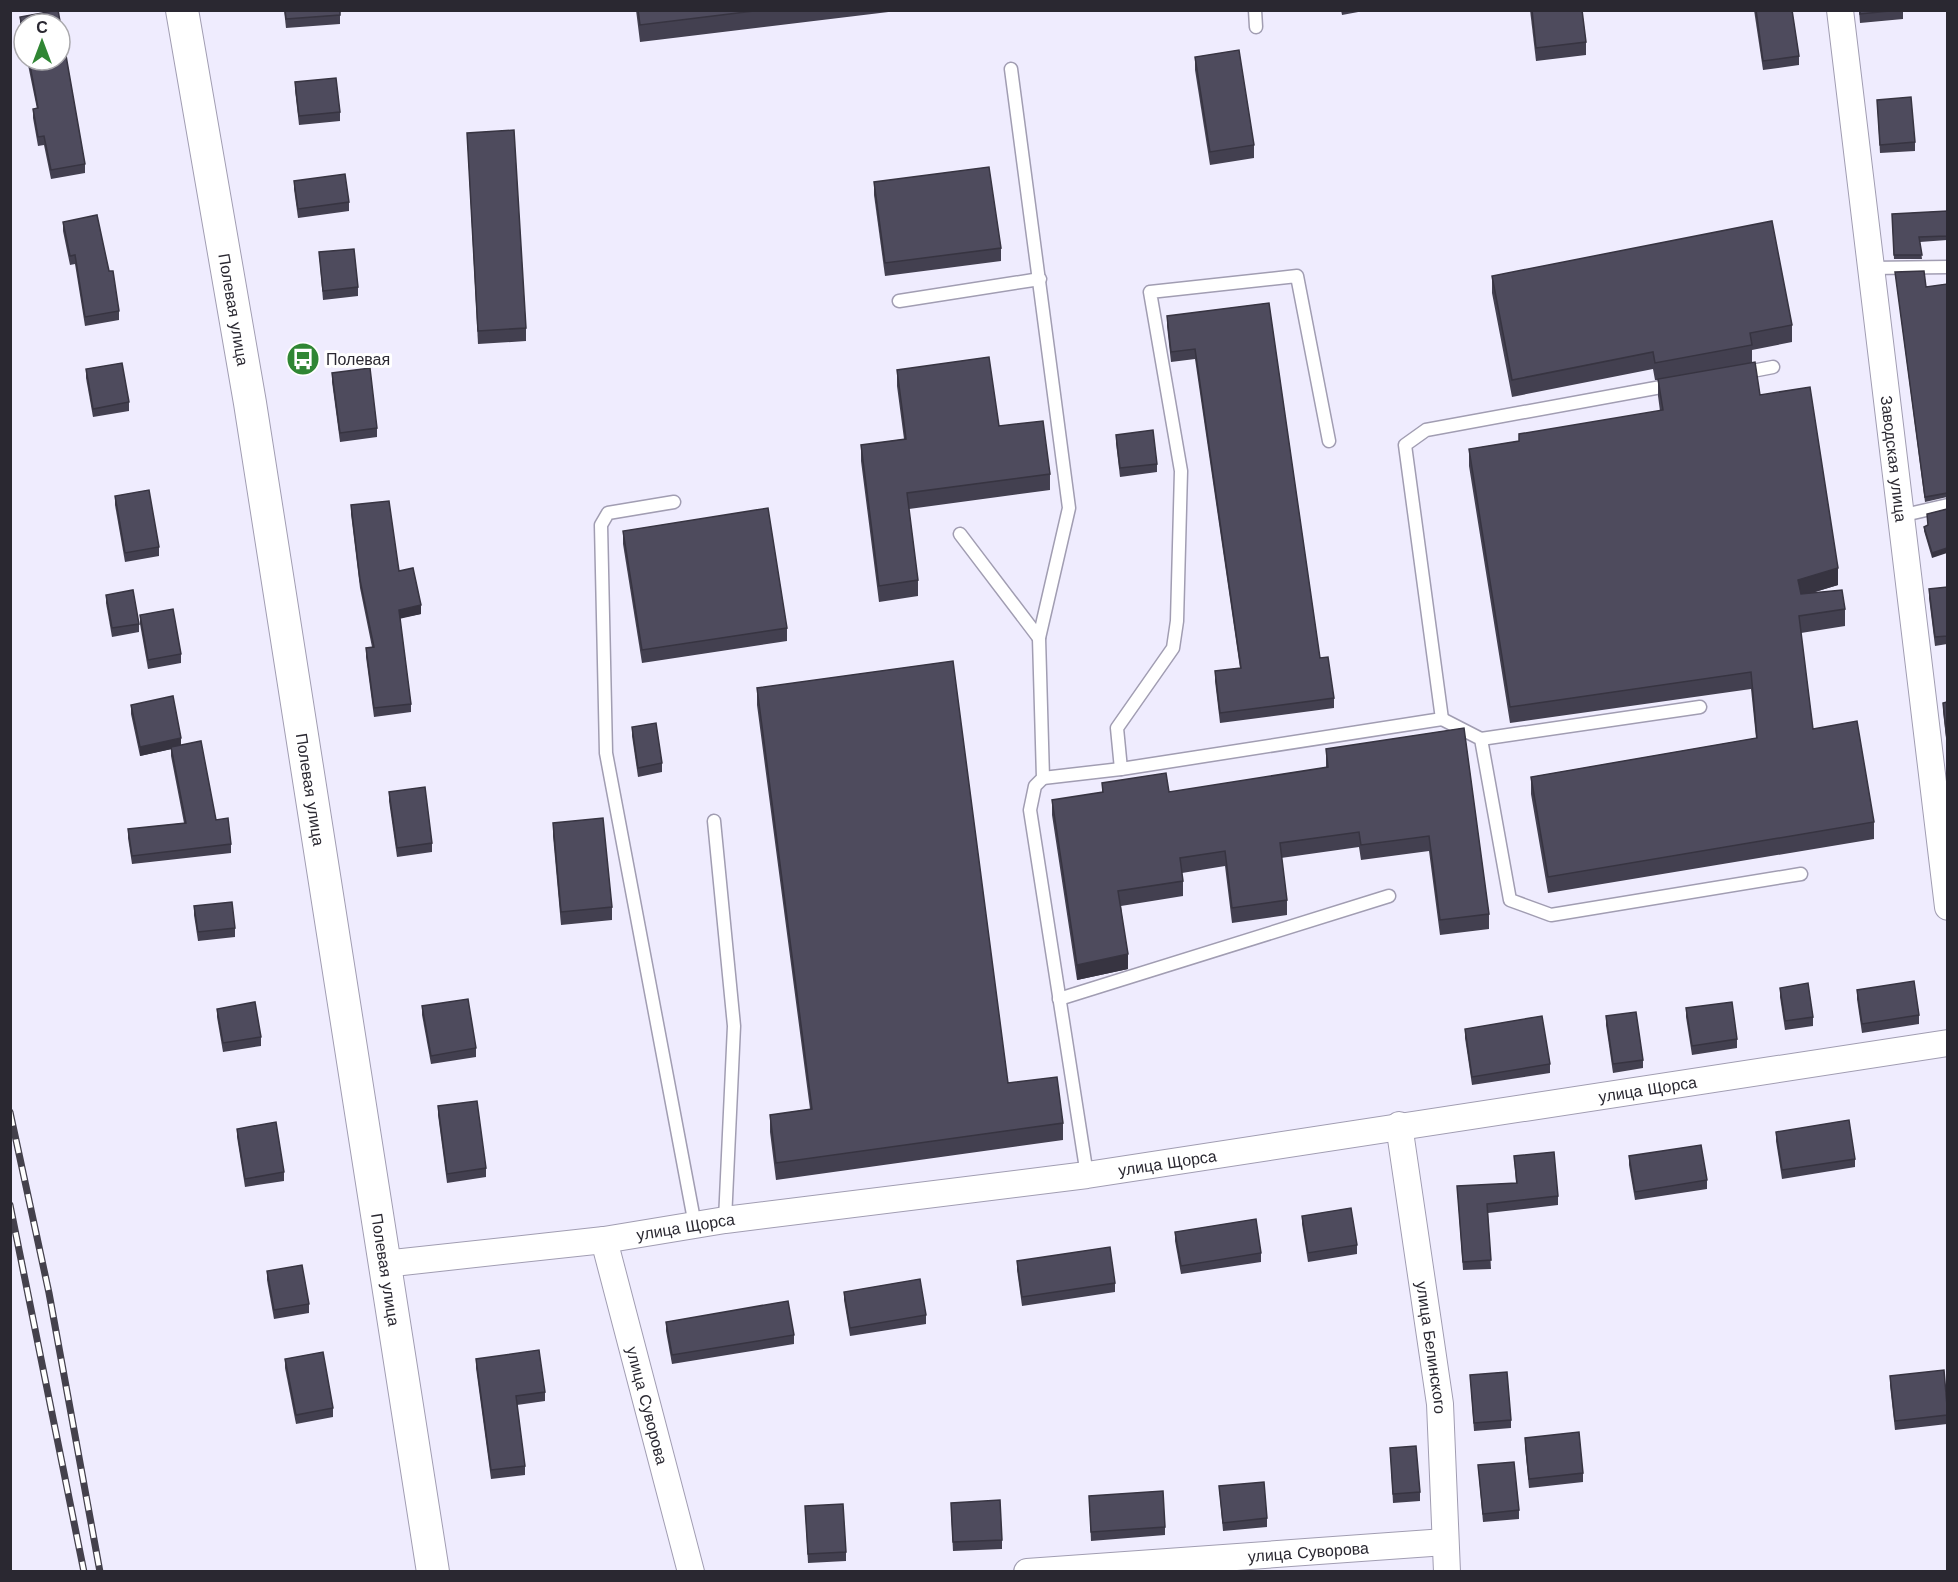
<svg xmlns="http://www.w3.org/2000/svg" width="1958" height="1582" font-family="'Work Sans',sans-serif">
	<style>
		.lines { fill: none; stroke-linecap: round; stroke-linejoin: round }
		.service-casing { stroke: #a19db2; stroke-width: 15 }
		.minor-casing { stroke: #a19db2; stroke-width: 28 }
		.tertiary-casing { stroke: #a19db2; stroke-width: 34 }
		.service { stroke: #fff; stroke-width: 12 }
		.minor { stroke: #fff; stroke-width: 26 }
		.tertiary { stroke: #fff; stroke-width: 32 }
		.rail-casing { stroke: #44414c; stroke-width: 7 }
		.rail { stroke: #fff; stroke-width: 4.5; stroke-dasharray: 14; stroke-linecap: butt }
		.wall { fill: #434050 }
		.shaded-wall { fill: #373441 }
		.building { fill: #4e4b5d; stroke: #373441; stroke-width: 1.5 }
		.labels { text-anchor: middle; dominant-baseline: central; stroke-width: 6; stroke-linejoin: round; paint-order: stroke }
		.street-label { font-size: 16px; fill: #2a2831; stroke: #fff }
		.poi-label { font-size: 16px; fill: #2a2831; stroke: #fff; text-anchor: start }
	</style>
	<rect width="100%" height="100%" fill="#efecfe"/>
	<g class="lines">
		<g class="service-casing">
			<g id="service">
				<path d="M1255,10L1256,27"/>
				<path d="M1011,69L1069,508L1039,638L1043,778L1035,786L1030,810L1087,1175"/>
				<path d="M1870,268L1948,267"/>
				<path d="M899,301L1040,279"/>
				<path d="M1742,373L1773,367"/>
				<path d="M674,502L608,513L601,525L606,753L695,1225"/>
				<path d="M1900,516L1948,505"/>
				<path d="M960,534L1039,638"/>
				<path d="M1442,719L1481,739L1510,900L1551,915L1801,874"/>
				<path d="M1481,739L1700,707"/>
				<path d="M1121,769L1117,728L1173,648L1177,621L1181,471L1150,292L1297,276L1329,441"/>
				<path d="M1043,778L1121,769L1442,719L1405,445L1426,430L1672,385"/>
				<path d="M714,821L734,1026L725,1220"/>
				<path d="M1059,999L1389,896"/>
			</g>
		</g>
		<g class="minor-casing">
			<g id="minor">
				<path id="s1" d="M1840,10L1948,907"/>
				<path id="s2" d="M1399,1125L1440,1404L1447,1572"/>
				<path id="s3" d="M604,1240L691,1572"/>
				<path id="s4" d="M384,1264L604,1240L725,1220L1087,1175L1948,1043"/>
				<path id="s5" d="M1027,1572L1445,1542"/>
			</g>
		</g>
		<g class="tertiary-casing">
			<g id="tertiary">
				<path id="s6" d="M182,10L250,403L433,1572"/>
			</g>
		</g>
		<use href="#service" class="service"/>
		<use href="#minor" class="minor"/>
		<use href="#tertiary" class="tertiary"/>
		<g class="rail-casing">
			<g id="rail">
				<path d="M10,1112L49,1293L100,1572"/>
				<path d="M10,1205L84,1572"/>
			</g>
		</g>
		<use href="#rail" class="rail"/>
	</g>
	<g class="wall">
		<path d="M58,10L85,164V173L51,179L44,145L38,146L33,118V109H37L27,60H60V24H24V44L20,25V17Z"/>
		<path d="M284,10H340V24L286,28Z"/>
		<path d="M636,10H905L640,42Z"/>
		<path d="M1341,10H1369L1342,15Z"/>
		<path d="M1530,10H1582L1586,42V55L1536,61Z"/>
		<path d="M1754,10H1792L1799,56V65L1763,70Z"/>
		<path d="M1859,10H1903V19L1860,23Z"/>
		<path d="M1195,57L1254,145V158L1210,165L1195,70Z"/>
		<path d="M295,82L340,112V121L299,125L295,90Z"/>
		<path d="M1877,100L1915,142V151L1880,153Z"/>
		<path d="M467,133L526,328V341L478,344Z"/>
		<path d="M294,181L349,202V211L298,218L294,189Z"/>
		<path d="M874,182L1001,248V261L885,276L874,195Z"/>
		<path d="M1947,211V240L1920,242L1922,259H1894L1892,214Z"/>
		<path d="M63,222L109,271L119,311V320L85,326L75,264L70,265L63,231Z"/>
		<path d="M319,252L358,287V296L323,300Z"/>
		<path d="M1895,272L1926,287L1947,284V497L1925,502Z"/>
		<path d="M1492,276L1792,325V342L1752,350V362L1760,395L1838,585L1815,592L1845,609V626L1801,633L1813,729L1874,822V839L1548,893L1531,794V777L1756,738L1751,689L1510,723L1469,466V449L1519,441V434L1660,411L1658,396V380H1655L1653,369L1512,397L1492,293Z"/>
		<path d="M1269,303L1320,658L1334,698V708L1220,723L1215,681V671L1240,668L1195,359L1171,362L1167,326V316Z"/>
		<path d="M86,369L129,402V411L93,417L86,378Z"/>
		<path d="M897,370L999,426L1050,474V490L909,509L918,580V596L879,602L861,461V445L904,439L897,386Z"/>
		<path d="M332,373L377,428V437L340,442L332,382Z"/>
		<path d="M1116,435L1157,464V472L1120,477L1116,443Z"/>
		<path d="M115,496L159,547V556L125,562L115,505Z"/>
		<path d="M351,505L399,571L421,614L400,618L411,704V712L374,717L366,657V648L372,647L360,588L351,514Z"/>
		<path d="M1947,509L1932,558L1924,531V527L1928,525L1927,514Z"/>
		<path d="M623,531L787,628V641L642,663L623,544Z"/>
		<path d="M1947,587V644L1935,646L1929,598V589Z"/>
		<path d="M106,595L139,624V632L112,637L106,603Z"/>
		<path d="M140,615L181,654V663L148,669L140,624Z"/>
		<path d="M757,688L1008,1083L1063,1123V1140L776,1180L770,1132V1115L810,1109L757,705Z"/>
		<path d="M1947,702V747L1943,711V703Z"/>
		<path d="M131,705L181,745L216,820L231,844V853L132,864L128,838V829L184,823L171,756V749L140,756L131,714Z"/>
		<path d="M632,727L662,763V772L638,777L632,736Z"/>
		<path d="M1464,728L1489,914V929L1440,935L1429,851L1361,860L1359,847L1281,858L1287,900V915L1232,923L1225,866L1182,873L1183,881V896L1121,906L1128,969L1077,980L1052,815V800L1102,793V783L1169,792L1326,768V749Z"/>
		<path d="M389,792L432,843V852L397,857L389,801Z"/>
		<path d="M553,823L612,907V920L561,925L553,836Z"/>
		<path d="M194,906L235,928V937L198,941L194,915Z"/>
		<path d="M1780,988L1813,1017V1026L1785,1030L1780,997Z"/>
		<path d="M1857,990L1919,1015V1024L1862,1033L1857,999Z"/>
		<path d="M422,1006L476,1048V1057L431,1064L422,1015Z"/>
		<path d="M1686,1008L1737,1039V1048L1692,1055L1686,1017Z"/>
		<path d="M217,1009L261,1037V1046L223,1052L217,1017Z"/>
		<path d="M1606,1016L1643,1060V1068L1613,1073L1606,1025Z"/>
		<path d="M1465,1029L1550,1064V1073L1472,1085L1465,1038Z"/>
		<path d="M438,1106L486,1168V1177L447,1183L438,1115Z"/>
		<path d="M237,1129L284,1172V1181L245,1187L237,1137Z"/>
		<path d="M1776,1132L1855,1159V1167L1782,1179L1776,1141Z"/>
		<path d="M1514,1156L1558,1196V1205L1488,1213L1491,1269L1463,1270L1457,1186L1516,1183Z"/>
		<path d="M1629,1156L1707,1180V1189L1635,1200L1629,1165Z"/>
		<path d="M1302,1216L1357,1245V1254L1308,1262L1302,1224Z"/>
		<path d="M1175,1232L1261,1253V1262L1181,1274L1175,1241Z"/>
		<path d="M1017,1261L1115,1283V1292L1022,1306L1017,1270Z"/>
		<path d="M267,1271L309,1304V1313L274,1319L267,1280Z"/>
		<path d="M844,1292L926,1315V1324L850,1336L844,1300Z"/>
		<path d="M666,1322L794,1335V1344L672,1364L666,1331Z"/>
		<path d="M285,1359L333,1408V1417L296,1424L285,1368Z"/>
		<path d="M476,1359L545,1392V1401L517,1405L525,1466V1475L491,1479L476,1368Z"/>
		<path d="M1470,1375L1511,1420V1428L1474,1431Z"/>
		<path d="M1890,1376L1947,1406V1424L1895,1430L1890,1385Z"/>
		<path d="M1525,1438L1583,1473V1482L1529,1488L1525,1447Z"/>
		<path d="M1390,1448L1420,1492V1501L1393,1503Z"/>
		<path d="M1478,1465L1519,1510V1519L1483,1522Z"/>
		<path d="M1219,1486L1267,1518V1527L1223,1531Z"/>
		<path d="M1089,1496L1165,1527V1535L1091,1541Z"/>
		<path d="M805,1506L846,1552V1561L808,1563Z"/>
		<path d="M951,1511L1002,1540V1549L953,1551Z"/>
	</g>
	<g class="shaded-wall">
		<path d="M1947,548V553L1932,558V553Z"/>
		<path d="M1838,568V585L1798,597V580Z"/>
		<path d="M421,605V614L399,619V610Z"/>
		<path d="M181,738V747L140,756V747Z"/>
		<path d="M1128,954V969L1077,980V965Z"/>
	</g>
	<g class="building">
		<path d="M58,10L85,164L51,170L44,136L38,137L33,109L38,108L29,60H60V24H24V35L20,17Z"/>
		<path d="M285,10H340V15L286,19Z"/>
		<path d="M638,10H762L640,25Z"/>
		<path d="M1532,10H1582L1586,42L1536,48Z"/>
		<path d="M1756,10H1792L1799,56L1763,61Z"/>
		<path d="M1860,10H1900L1860,14Z"/>
		<path d="M1239,50L1254,145L1210,152L1195,57Z"/>
		<path d="M336,78L340,112L299,116L295,82Z"/>
		<path d="M1911,97L1915,142L1880,145L1877,100Z"/>
		<path d="M514,130L526,328L478,331L467,133Z"/>
		<path d="M989,167L1001,248L885,263L874,182Z"/>
		<path d="M345,174L349,202L298,209L294,181Z"/>
		<path d="M1947,211V236L1919,237L1922,255H1894L1892,214Z"/>
		<path d="M97,215L109,271H113L119,311L85,317L75,255L70,256L63,222Z"/>
		<path d="M1772,221L1792,325L1750,333L1752,345L1655,363L1653,352L1512,380L1492,276Z"/>
		<path d="M354,249L358,287L323,291L319,252Z"/>
		<path d="M1924,271L1926,287L1947,284V493L1925,497L1895,272Z"/>
		<path d="M1269,303L1320,658L1328,657L1334,698L1220,713L1215,671L1241,668L1195,349L1171,352L1167,316Z"/>
		<path d="M989,357L999,426L1043,421L1050,474L907,493L918,580L879,586L861,445L906,439L897,370Z"/>
		<path d="M1755,362L1760,395L1810,387L1838,568L1798,580L1801,594L1842,590L1845,609L1799,616L1813,729L1857,721L1874,822L1548,877L1531,777L1757,738L1751,672L1510,707L1469,449L1519,441V434L1663,410L1658,379Z"/>
		<path d="M122,363L129,402L93,409L86,369Z"/>
		<path d="M370,368L377,428L340,433L332,373Z"/>
		<path d="M1153,430L1157,464L1120,468L1116,435Z"/>
		<path d="M149,490L159,547L125,553L115,496Z"/>
		<path d="M389,501L399,571L413,568L421,605L399,610L411,704L374,708L366,648L374,647L360,580L351,505Z"/>
		<path d="M768,508L787,628L642,650L623,531Z"/>
		<path d="M1947,509V548L1932,553L1924,527L1928,525L1927,514Z"/>
		<path d="M1947,587V636L1935,637L1929,589Z"/>
		<path d="M133,590L139,624L112,628L106,595Z"/>
		<path d="M173,609L181,654L148,660L140,615Z"/>
		<path d="M953,661L1008,1083L1057,1077L1063,1123L776,1163L770,1115L812,1109L757,688Z"/>
		<path d="M173,696L181,738L140,747L131,705Z"/>
		<path d="M1947,702V739L1943,703Z"/>
		<path d="M656,723L662,763L638,768L632,727Z"/>
		<path d="M1464,728L1489,914L1440,920L1429,836L1361,845L1359,832L1280,843L1287,900L1232,908L1225,851L1180,858L1183,881L1118,891L1128,954L1077,965L1052,800L1103,792L1102,783L1166,773L1169,792L1328,767L1326,749Z"/>
		<path d="M201,741L216,820L228,818L231,844L132,856L128,829L186,823L171,747Z"/>
		<path d="M425,787L432,843L397,848L389,792Z"/>
		<path d="M603,818L612,907L561,912L553,823Z"/>
		<path d="M232,902L235,928L198,932L194,906Z"/>
		<path d="M1914,981L1919,1015L1862,1024L1857,990Z"/>
		<path d="M1808,983L1813,1017L1785,1021L1780,988Z"/>
		<path d="M468,999L476,1048L431,1056L422,1006Z"/>
		<path d="M255,1002L261,1037L223,1043L217,1009Z"/>
		<path d="M1732,1002L1737,1039L1692,1046L1686,1008Z"/>
		<path d="M1636,1012L1643,1060L1613,1064L1606,1016Z"/>
		<path d="M1542,1016L1550,1064L1472,1077L1465,1029Z"/>
		<path d="M477,1101L486,1168L447,1174L438,1106Z"/>
		<path d="M1849,1120L1855,1159L1782,1170L1776,1132Z"/>
		<path d="M276,1122L284,1172L245,1179L237,1129Z"/>
		<path d="M1701,1145L1707,1180L1635,1192L1629,1156Z"/>
		<path d="M1554,1152L1558,1196L1487,1204L1491,1260L1463,1262L1457,1186L1517,1183L1514,1156Z"/>
		<path d="M1351,1208L1357,1245L1308,1253L1302,1216Z"/>
		<path d="M1256,1219L1261,1253L1181,1266L1175,1232Z"/>
		<path d="M1110,1247L1115,1283L1022,1297L1017,1261Z"/>
		<path d="M302,1265L309,1304L274,1310L267,1271Z"/>
		<path d="M920,1279L926,1315L850,1328L844,1292Z"/>
		<path d="M788,1301L794,1335L672,1355L666,1322Z"/>
		<path d="M539,1350L545,1392L516,1396L525,1466L491,1470L476,1359Z"/>
		<path d="M323,1352L333,1408L296,1415L285,1359Z"/>
		<path d="M1944,1370L1947,1406V1415L1895,1421L1890,1376Z"/>
		<path d="M1507,1372L1511,1420L1474,1423L1470,1375Z"/>
		<path d="M1579,1432L1583,1473L1529,1479L1525,1438Z"/>
		<path d="M1416,1446L1420,1492L1393,1494L1390,1448Z"/>
		<path d="M1514,1462L1519,1510L1483,1514L1478,1465Z"/>
		<path d="M1264,1482L1267,1518L1223,1523L1219,1486Z"/>
		<path d="M1163,1491L1165,1527L1091,1532L1089,1496Z"/>
		<path d="M1000,1500L1002,1540L953,1542L951,1503Z"/>
		<path d="M843,1504L846,1552L808,1554L805,1506Z"/>
	</g>
	<defs>
		<g id="bus-disc" transform="scale(1.725)"><circle r="9.5" fill="#308634" stroke="#fff"/><path d="M-5-6H5V4H4V6H2V4H-2V6H-4V4H-5ZM-3.5-4V0h7V-4ZM-3.5 1.2v1.5H-2V1.2ZM2 1.2v1.5H3.5V1.2Z" fill="#fff"/></g>
	</defs>
	<g fill-rule="evenodd">
		<use href="#bus-disc" x="303" y="359"/>
	</g>
	<g class="labels">
		<g class="street-label">
			<text stroke="none"><textPath href="#s6" startOffset="304">Полевая улица</textPath></text>
			<text stroke="none"><textPath href="#s1" startOffset="452">Заводская улица</textPath></text>
			<text stroke="none"><textPath href="#s6" startOffset="790">Полевая улица</textPath></text>
			<text stroke="none"><textPath href="#s4" startOffset="1276">улица Щорса</textPath></text>
			<text stroke="none"><textPath href="#s4" startOffset="790">улица Щорса</textPath></text>
			<text stroke="none"><textPath href="#s4" startOffset="304">улица Щорса</textPath></text>
			<text stroke="none"><textPath href="#s6" startOffset="1276">Полевая улица</textPath></text>
			<text stroke="none"><textPath href="#s2" startOffset="225">улица Белинского</textPath></text>
			<text stroke="none"><textPath href="#s3" startOffset="171">улица Суворова</textPath></text>
			<text stroke="none"><textPath href="#s5" startOffset="282">улица Суворова</textPath></text>
		</g>
		<g class="poi-label">
			<text x="326" y="359">Полевая</text>
		</g>
	</g>
	<rect width="1958" height="1582" fill="none" stroke="#2a2831" stroke-width="24"/>
	<g transform="translate(42 42)"><circle r="28" fill="#ffffff" stroke="#aaa9ad" stroke-width="1.5"/>
	<path d="M0-4.5L10 22L0 15L-10 22Z" fill="#308634"/>
	<text y="-9" font-size="16" font-weight="bold" text-anchor="middle" fill="#2a2831">С</text>
	</g>
</svg>
